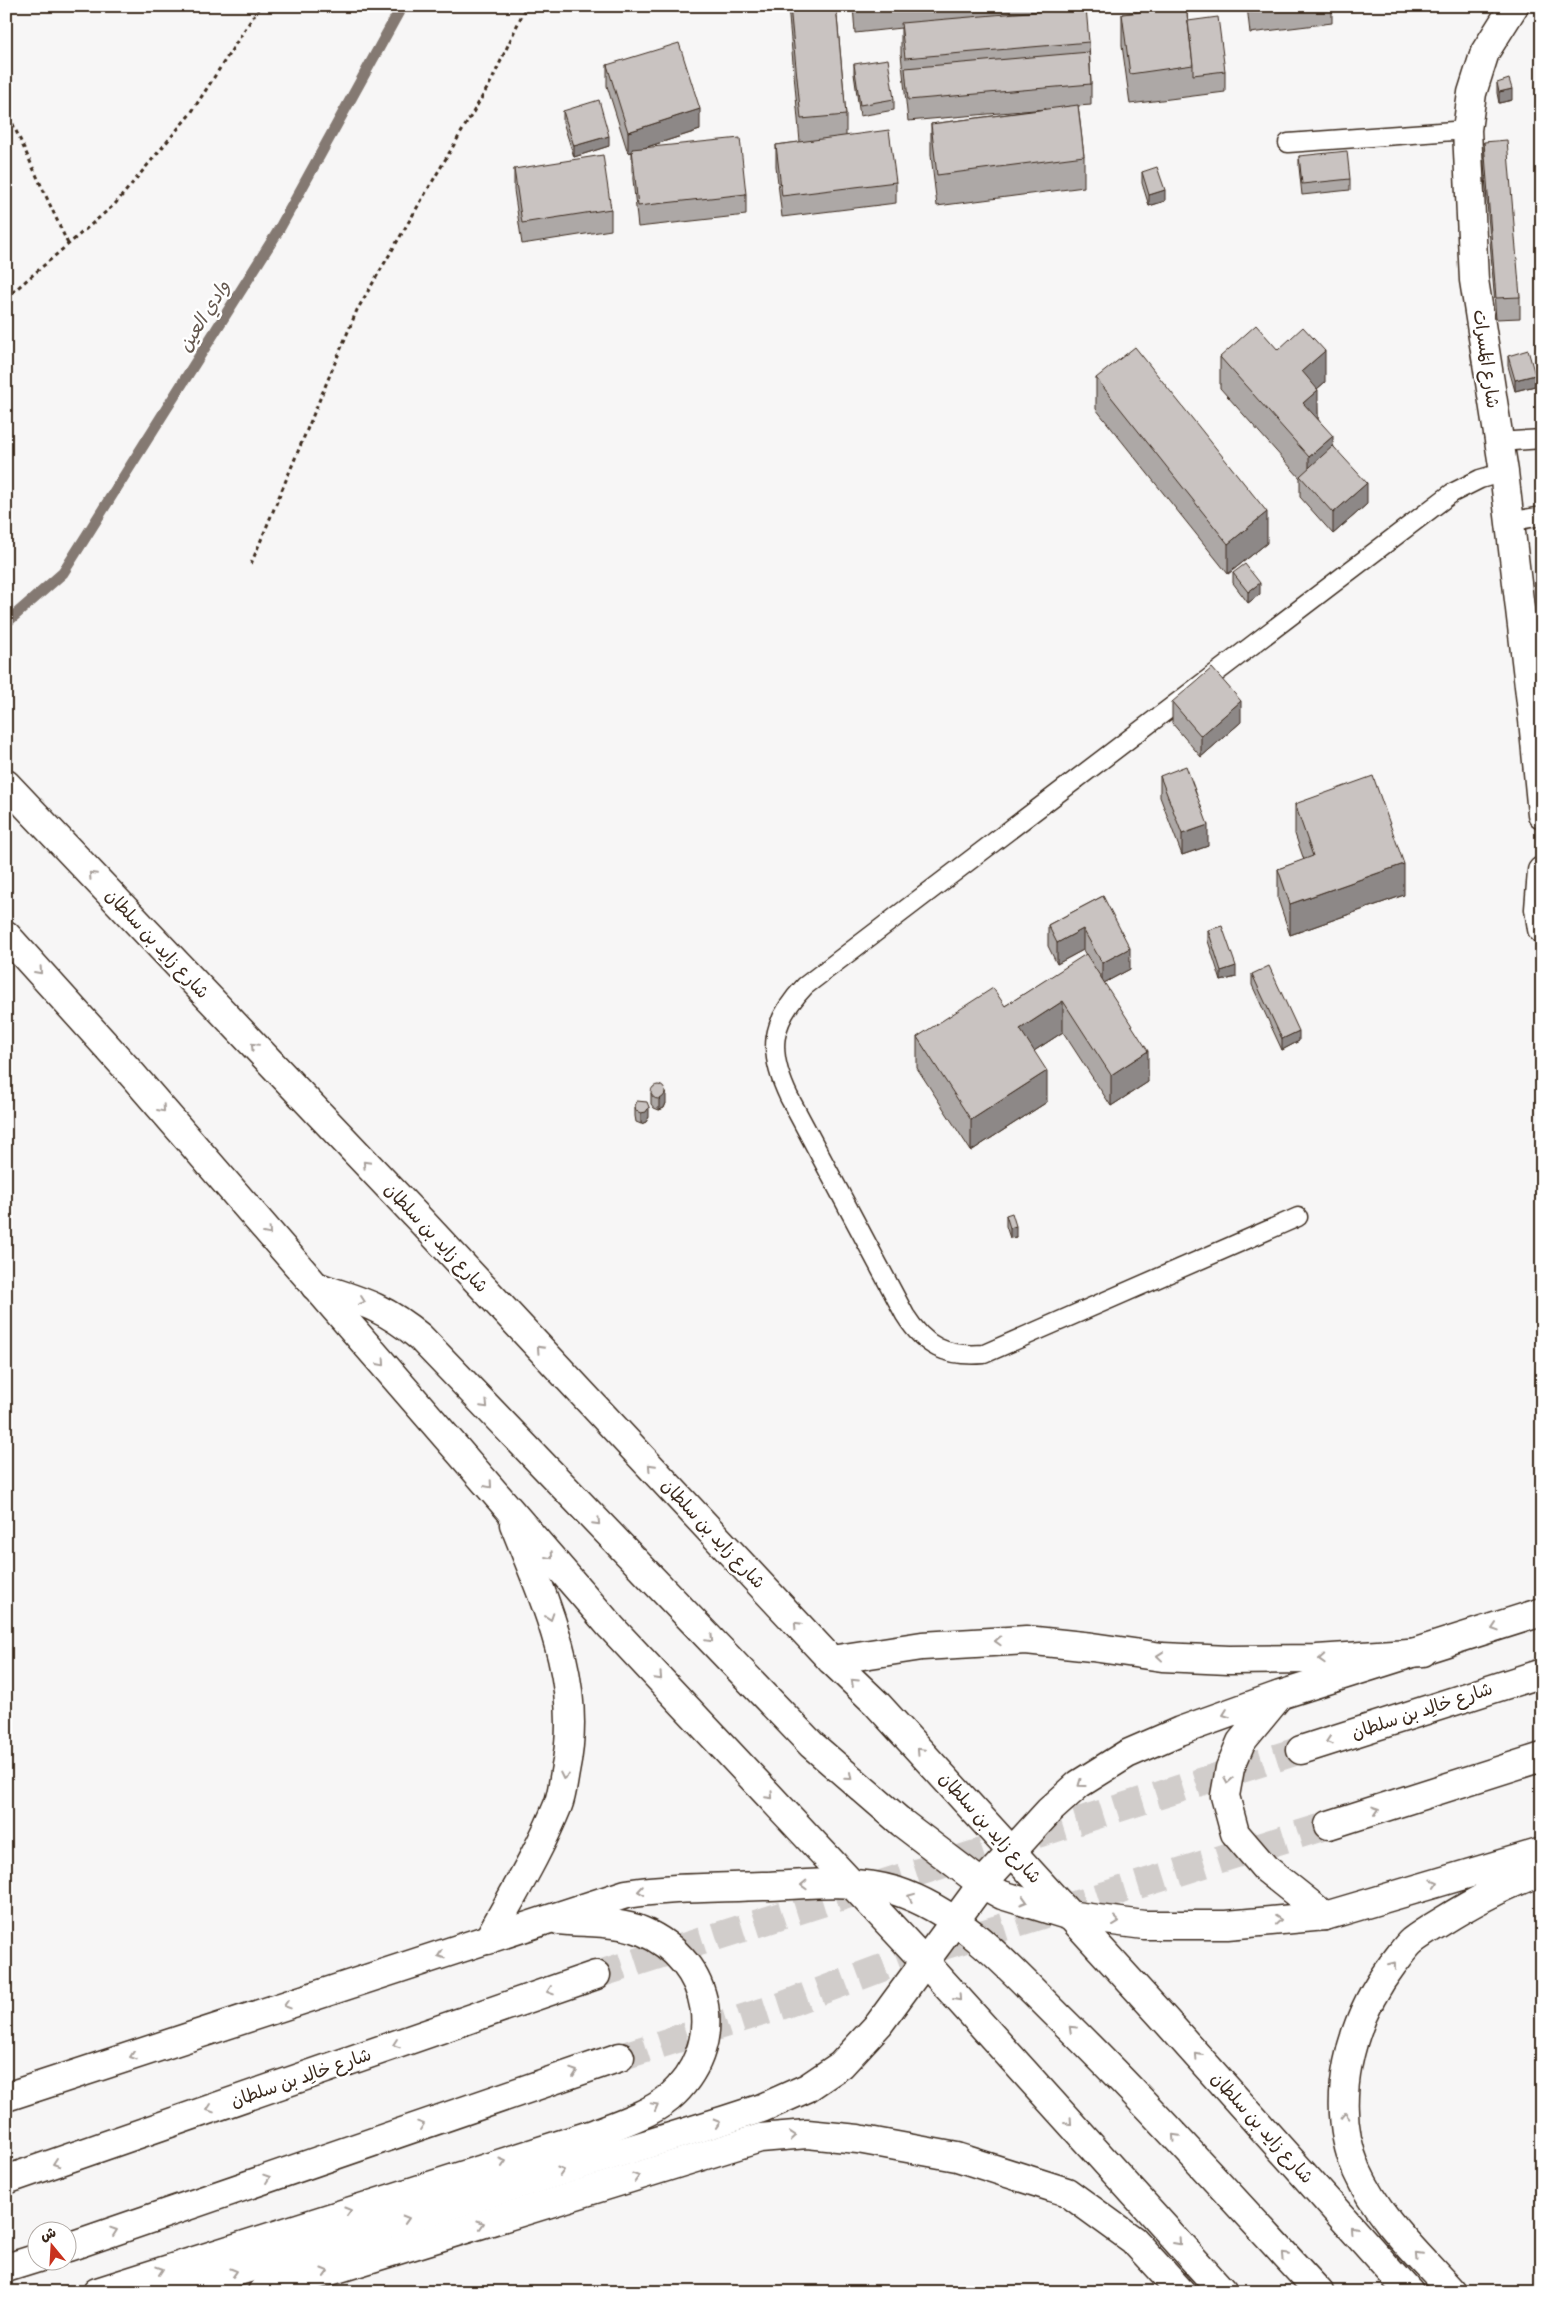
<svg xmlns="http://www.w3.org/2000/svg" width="1548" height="2298" font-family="Pangolin,'Playpen Sans Arabic',sans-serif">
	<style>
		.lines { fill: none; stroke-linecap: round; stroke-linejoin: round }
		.stream { stroke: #847972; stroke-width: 11 }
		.primary-tunnel { stroke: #d1cdcb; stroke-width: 28; stroke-dasharray: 28 14; stroke-linecap: butt }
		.service-casing { stroke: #3b2a1e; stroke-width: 21 }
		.minor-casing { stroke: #3b2a1e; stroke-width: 31 }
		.secondary-casing { stroke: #3b2a1e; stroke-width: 31 }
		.primary-casing { stroke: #3b2a1e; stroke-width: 31 }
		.trunk-casing { stroke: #3b2a1e; stroke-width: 31 }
		.path { stroke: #3b2a1e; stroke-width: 3; stroke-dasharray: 4 4; stroke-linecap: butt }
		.service { stroke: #fff; stroke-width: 18 }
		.minor { stroke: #fff; stroke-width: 28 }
		.secondary { stroke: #fff; stroke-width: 28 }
		.primary { stroke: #fff; stroke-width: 28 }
		.trunk { stroke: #fff; stroke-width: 28 }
		.wall { fill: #ada8a6; stroke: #3b2a1e }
		.shaded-wall { fill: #8d8887; stroke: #3b2a1e }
		.building { fill: #c9c3c1; stroke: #3b2a1e }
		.oneway { stroke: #a79f9a }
		.labels { text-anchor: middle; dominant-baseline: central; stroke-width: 5; stroke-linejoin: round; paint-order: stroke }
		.street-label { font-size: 18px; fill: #3b2a1e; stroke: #fff }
		.water-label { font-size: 19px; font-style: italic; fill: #65584f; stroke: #fff }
	</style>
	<rect width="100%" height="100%" fill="#f7f6f6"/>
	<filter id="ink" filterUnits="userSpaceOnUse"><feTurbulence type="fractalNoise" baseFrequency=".02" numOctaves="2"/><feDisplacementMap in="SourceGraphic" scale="10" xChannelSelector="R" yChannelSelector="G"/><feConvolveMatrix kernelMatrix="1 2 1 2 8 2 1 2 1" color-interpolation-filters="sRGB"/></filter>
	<g filter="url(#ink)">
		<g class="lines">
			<path class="stream" d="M6,623L63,573L277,233L402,6"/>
			<g class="primary-tunnel">
				<path d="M596,1975L1301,1750"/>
				<path d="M620,2057L781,2006L924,1952L1329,1825"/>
			</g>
			<g class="service-casing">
				<g id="service">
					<path d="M1288,143L1467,130"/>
					<path d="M1498,442L1542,439"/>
					<path d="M1508,522L1542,516"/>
					<path d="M1298,1217L984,1354C946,1357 925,1347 905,1315L789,1097C767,1051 770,1023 805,986L1452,493L1480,479L1504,472"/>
				</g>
			</g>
			<g class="minor-casing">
				<g id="minor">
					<path d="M1514,6L1485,52L1472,93L1467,130L1474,280L1504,472L1533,720L1542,814"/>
					<path d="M1542,871L1539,909L1542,929"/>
				</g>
			</g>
			<g class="secondary-casing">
				<g id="secondary">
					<path d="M315,1286C360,1301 383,1306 420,1337L812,1745L902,1823L982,1884L1002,1895L1067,1915L1144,1925H1227L1325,1916L1542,1852"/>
					<path d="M1279,1696L1241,1742L1230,1768L1225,1796L1235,1833L1265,1868L1325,1916"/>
					<path d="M6,2097L626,1894C672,1887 717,1888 763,1886C807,1885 854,1878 896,1891C963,1913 1009,1968 1058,2016C1148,2104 1233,2199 1319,2292"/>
					<path d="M97,2292L593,2134C616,2125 650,2114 669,2098C727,2047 714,1962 642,1931C618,1921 585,1923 559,1920"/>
					<path d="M171,2292L725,2120L762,2108L807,2088L841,2065L879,2024L982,1884L1049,1811L1079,1784L1127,1754L1180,1731L1280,1695L1542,1612"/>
				</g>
			</g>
			<g class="primary-casing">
				<g id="primary">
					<path d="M1301,1750L1542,1673"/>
					<path d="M1329,1825L1542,1757"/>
					<path d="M6,2180L596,1975"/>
					<path d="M68,2247L620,2057"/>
					<path d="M6,2268L38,2258"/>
				</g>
			</g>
			<g class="trunk-casing">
				<g id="trunk">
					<path d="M6,784L424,1224L831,1660L877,1704L1160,2014L1409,2292"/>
					<path d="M6,935L130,1072L611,1627L925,1962L1223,2292"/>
					<path d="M831,1660L922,1646L1026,1640L1092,1647L1162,1657L1229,1660L1317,1659L1423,1652"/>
					<path d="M488,1940C512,1896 539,1852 558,1805C562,1795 563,1783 565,1772C584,1682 546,1605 514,1524"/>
					<path d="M262,2292L760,2138L807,2134L858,2139L957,2157L1067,2192L1133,2240L1181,2292"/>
					<path d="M1452,2292C1418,2254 1378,2218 1357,2171C1328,2103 1350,2020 1393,1964C1399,1957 1405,1947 1412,1941C1421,1934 1431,1928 1441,1922C1473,1902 1506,1884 1542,1872"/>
				</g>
			</g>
			<g class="path">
				<path d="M6,109L68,244"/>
				<path d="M6,298L115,204L191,113L260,6"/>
				<path d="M251,564L357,310L492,80L526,6"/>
			</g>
			<use href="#service" class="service"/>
			<use href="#minor" class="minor"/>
			<use href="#secondary" class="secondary"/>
			<use href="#primary" class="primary"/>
			<use href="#trunk" class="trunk"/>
		</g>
		<g class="wall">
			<path d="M788,6H836L846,115V136L896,182V203L782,217L776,166V145L800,142Z"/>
			<path d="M853,6H1082L1089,42L1091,84V105L1078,106L1084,156V187L937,206L931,155V124L1046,109L908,121L901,54V28L855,33Z"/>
			<path d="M1135,6H1186L1188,21L1225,71V92L1130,104L1122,45V14L1136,12Z"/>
			<path d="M1247,6H1332V23L1250,33Z"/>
			<path d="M854,64L894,99V110L860,116L854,74Z"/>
			<path d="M607,65L700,130L644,148L746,194V215L638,227L632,170V152L628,153L607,86Z"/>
			<path d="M1497,83L1512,100L1499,103L1497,93Z"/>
			<path d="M563,111L609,146L574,157L563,122Z"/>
			<path d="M1484,142L1520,297V318L1496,319L1484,163Z"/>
			<path d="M1299,156L1350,179V190L1302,195L1299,167Z"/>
			<path d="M514,169L611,209V230L522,244L514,190Z"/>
			<path d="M1142,172L1165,201L1149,206L1142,183Z"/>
			<path d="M1278,350L1325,382L1317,389L1318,419L1367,504L1333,534L1300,497V478L1220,388V357Z"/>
			<path d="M1508,356L1535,386L1515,391L1508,366Z"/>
			<path d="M1096,378L1267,543L1228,574L1096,409Z"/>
			<path d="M1233,573L1260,594L1248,603L1233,583Z"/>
			<path d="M1172,702L1241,722L1201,757L1172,723Z"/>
			<path d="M1160,776L1208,846L1182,855L1160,797Z"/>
			<path d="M1295,804L1404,895L1290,935L1278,899V869L1304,860L1295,834Z"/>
			<path d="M1103,896L1130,969L1104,983L1148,1082L1111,1106L1063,1032L1034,1051L1047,1102L971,1151L917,1068V1037L1005,1006L1086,955L1083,950L1057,964L1048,946V925Z"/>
			<path d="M1208,930L1236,977L1221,981L1208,941Z"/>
			<path d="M1252,974L1299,1041L1282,1050L1252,985Z"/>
			<path d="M651,1093L666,1103L664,1108L659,1110L654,1108L651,1104Z"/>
			<path d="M635,1106L649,1117L646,1122L641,1124L636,1122L635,1116Z"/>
			<path d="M1006,1215L1016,1237L1010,1238L1006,1226Z"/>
		</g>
		<g class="shaded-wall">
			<path d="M1512,89V100L1499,103V92Z"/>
			<path d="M700,109V130L628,153V132Z"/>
			<path d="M609,136V146L574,157V146Z"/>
			<path d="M1165,190V201L1149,206V195Z"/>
			<path d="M1325,351V382L1302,402V371Z"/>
			<path d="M1535,375V386L1515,391V380Z"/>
			<path d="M1318,390V421L1303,403Z"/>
			<path d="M1333,436V467L1309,486V457Z"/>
			<path d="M1367,483V504L1333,534V513Z"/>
			<path d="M1267,512V543L1228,574V544Z"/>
			<path d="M1260,583V594L1248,603V592Z"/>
			<path d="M1241,701V722L1201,757V736Z"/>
			<path d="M1208,825V846L1182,855V834Z"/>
			<path d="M1404,864V895L1290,935V904Z"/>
			<path d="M1083,929V950L1057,964V943Z"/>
			<path d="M1130,948V969L1102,984V963Z"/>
			<path d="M1236,966V977L1221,981V971Z"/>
			<path d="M1063,1001V1032L1020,1060V1029Z"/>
			<path d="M1299,1031V1041L1282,1050V1039Z"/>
			<path d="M1148,1051V1082L1111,1106V1075Z"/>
			<path d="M1047,1071V1102L971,1151V1120Z"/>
			<path d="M666,1092V1103L664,1108L659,1110V1100Z"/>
			<path d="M649,1107V1117L646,1122L641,1124V1113Z"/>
			<path d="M1016,1226V1237L1010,1238V1228Z"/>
		</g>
		<g class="building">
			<path d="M790,6H836L846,115L801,119Z"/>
			<path d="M1037,6H1057V10L1037,11Z"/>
			<path d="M1139,6H1186L1193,65L1130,74L1122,14L1140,12Z"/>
			<path d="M1250,6H1297L1250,12Z"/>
			<path d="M1086,7L1089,42L905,58L901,23Z"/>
			<path d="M1218,17L1225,71L1193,75V65L1188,21Z"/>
			<path d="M679,43L700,109L628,132L607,65Z"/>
			<path d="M1089,52L1091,84L908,100L905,68Z"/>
			<path d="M888,59L894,99L860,105L854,64Z"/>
			<path d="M1509,79L1512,89L1499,92L1497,83Z"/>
			<path d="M599,100L609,136L574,146L563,111Z"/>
			<path d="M1078,105L1084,156L937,175L931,124Z"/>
			<path d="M889,130L896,182L782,196L776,145Z"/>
			<path d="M740,138L746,194L638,206L632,149Z"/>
			<path d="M1507,140L1520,297L1496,298L1484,142Z"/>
			<path d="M1347,151L1350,179L1302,184L1299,156Z"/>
			<path d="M603,155L611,209L522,223L514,169Z"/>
			<path d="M1157,167L1165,190L1149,195L1142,172Z"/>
			<path d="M1256,325L1278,350L1303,327L1325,351L1302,371L1318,390L1303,403L1333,436L1309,457L1220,357Z"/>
			<path d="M1135,347L1267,512L1228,544L1096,378Z"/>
			<path d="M1528,350L1535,375L1515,380L1508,356Z"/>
			<path d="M1333,446L1367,483L1333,513L1300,476Z"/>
			<path d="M1245,564L1260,583L1248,592L1233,573Z"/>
			<path d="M1212,668L1241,701L1201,736L1172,702Z"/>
			<path d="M1186,766L1208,825L1182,834L1160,776Z"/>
			<path d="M1373,776L1404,864L1290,904L1278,869L1313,856L1295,804Z"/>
			<path d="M1103,896L1130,948L1102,963L1083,929L1057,943L1048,925Z"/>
			<path d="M1222,926L1236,966L1221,971L1208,930Z"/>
			<path d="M1086,954L1148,1051L1111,1075L1063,1001L1020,1029L1047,1071L971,1120L917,1037L993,988L1005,1006Z"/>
			<path d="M1269,966L1299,1031L1282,1039L1252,974Z"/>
			<circle cx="658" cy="1092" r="7"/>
			<path d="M637,1101L647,1102L649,1107L646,1112L641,1113L636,1111L635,1106Z"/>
			<path d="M1012,1213L1016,1226L1010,1228L1006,1215Z"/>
		</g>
		<defs><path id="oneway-chevron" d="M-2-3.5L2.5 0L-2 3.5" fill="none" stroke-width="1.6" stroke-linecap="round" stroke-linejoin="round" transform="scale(1.25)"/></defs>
		<g class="oneway">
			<use href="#oneway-chevron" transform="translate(92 875) rotate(-133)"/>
			<use href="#oneway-chevron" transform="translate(39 971) rotate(48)"/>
			<use href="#oneway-chevron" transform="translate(254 1046) rotate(-134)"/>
			<use href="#oneway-chevron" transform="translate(162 1109) rotate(49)"/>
			<use href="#oneway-chevron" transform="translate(366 1164) rotate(-134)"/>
			<use href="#oneway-chevron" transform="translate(268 1232) rotate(49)"/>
			<use href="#oneway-chevron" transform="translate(362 1301) rotate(19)"/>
			<use href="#oneway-chevron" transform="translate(540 1349) rotate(-133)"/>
			<use href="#oneway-chevron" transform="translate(382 1363) rotate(49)"/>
			<use href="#oneway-chevron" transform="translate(485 1405) rotate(46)"/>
			<use href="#oneway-chevron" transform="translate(651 1467) rotate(-133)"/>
			<use href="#oneway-chevron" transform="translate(489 1485) rotate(49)"/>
			<use href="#oneway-chevron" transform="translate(597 1522) rotate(46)"/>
			<use href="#oneway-chevron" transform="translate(550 1556) rotate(49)"/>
			<use href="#oneway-chevron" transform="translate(550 1617) rotate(71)"/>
			<use href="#oneway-chevron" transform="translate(797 1625) rotate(-133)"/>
			<use href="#oneway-chevron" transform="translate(1495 1628) rotate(162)"/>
			<use href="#oneway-chevron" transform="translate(710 1639) rotate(46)"/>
			<use href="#oneway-chevron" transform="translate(998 1641) rotate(178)"/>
			<use href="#oneway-chevron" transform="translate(1160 1656) rotate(-174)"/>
			<use href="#oneway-chevron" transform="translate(1322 1659) rotate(177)"/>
			<use href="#oneway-chevron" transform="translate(659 1677) rotate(47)"/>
			<use href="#oneway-chevron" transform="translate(854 1682) rotate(-137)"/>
			<use href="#oneway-chevron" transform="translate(1226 1714) rotate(160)"/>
			<use href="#oneway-chevron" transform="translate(1329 1741) rotate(162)"/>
			<use href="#oneway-chevron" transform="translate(920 1751) rotate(-133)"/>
			<use href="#oneway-chevron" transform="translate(564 1776) rotate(102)"/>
			<use href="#oneway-chevron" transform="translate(849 1777) rotate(41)"/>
			<use href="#oneway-chevron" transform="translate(1228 1780) rotate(100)"/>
			<use href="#oneway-chevron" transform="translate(1081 1784) rotate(144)"/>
			<use href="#oneway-chevron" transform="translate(770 1796) rotate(47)"/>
			<use href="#oneway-chevron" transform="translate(1376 1810) rotate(-18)"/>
			<use href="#oneway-chevron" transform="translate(1435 1883) rotate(-17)"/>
			<use href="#oneway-chevron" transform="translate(804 1885) rotate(178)"/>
			<use href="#oneway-chevron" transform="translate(641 1891) rotate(171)"/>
			<use href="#oneway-chevron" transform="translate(911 1897) rotate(-158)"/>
			<use href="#oneway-chevron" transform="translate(1024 1901) rotate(17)"/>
			<use href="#oneway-chevron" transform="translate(1278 1920) rotate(-5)"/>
			<use href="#oneway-chevron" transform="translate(1116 1921) rotate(7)"/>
			<use href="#oneway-chevron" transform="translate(441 1955) rotate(162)"/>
			<use href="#oneway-chevron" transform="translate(1393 1965) rotate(-52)"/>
			<use href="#oneway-chevron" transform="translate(550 1991) rotate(161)"/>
			<use href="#oneway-chevron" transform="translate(958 1998) rotate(48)"/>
			<use href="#oneway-chevron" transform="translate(287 2005) rotate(162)"/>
			<use href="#oneway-chevron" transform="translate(1072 2029) rotate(-136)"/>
			<use href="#oneway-chevron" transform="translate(396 2044) rotate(161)"/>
			<use href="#oneway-chevron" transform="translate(133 2056) rotate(162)"/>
			<use href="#oneway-chevron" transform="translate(1198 2056) rotate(-132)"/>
			<use href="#oneway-chevron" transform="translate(574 2072) rotate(-19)"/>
			<use href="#oneway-chevron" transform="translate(655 2106) rotate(-29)"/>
			<use href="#oneway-chevron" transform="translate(210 2109) rotate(161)"/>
			<use href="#oneway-chevron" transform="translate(1345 2116) rotate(-89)"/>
			<use href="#oneway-chevron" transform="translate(1069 2122) rotate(48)"/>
			<use href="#oneway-chevron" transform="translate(717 2123) rotate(-17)"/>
			<use href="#oneway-chevron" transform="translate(421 2125) rotate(-19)"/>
			<use href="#oneway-chevron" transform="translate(793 2136) rotate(-5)"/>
			<use href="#oneway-chevron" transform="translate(1175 2137) rotate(-133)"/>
			<use href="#oneway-chevron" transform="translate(503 2162) rotate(-17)"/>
			<use href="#oneway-chevron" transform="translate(56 2163) rotate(161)"/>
			<use href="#oneway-chevron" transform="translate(561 2171) rotate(-17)"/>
			<use href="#oneway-chevron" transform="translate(636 2177) rotate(-17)"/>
			<use href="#oneway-chevron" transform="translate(267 2178) rotate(-19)"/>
			<use href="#oneway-chevron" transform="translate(348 2211) rotate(-17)"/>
			<use href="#oneway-chevron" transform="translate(406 2219) rotate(-17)"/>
			<use href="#oneway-chevron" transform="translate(481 2224) rotate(-17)"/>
			<use href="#oneway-chevron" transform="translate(1353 2229) rotate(-132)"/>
			<use href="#oneway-chevron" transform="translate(114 2231) rotate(-19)"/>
			<use href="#oneway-chevron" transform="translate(1178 2242) rotate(48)"/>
			<use href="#oneway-chevron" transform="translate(1285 2256) rotate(-133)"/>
			<use href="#oneway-chevron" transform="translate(1419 2256) rotate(-133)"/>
			<use href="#oneway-chevron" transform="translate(160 2270) rotate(-18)"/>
			<use href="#oneway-chevron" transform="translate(234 2272) rotate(-17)"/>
			<use href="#oneway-chevron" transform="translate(325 2272) rotate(-17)"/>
		</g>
	</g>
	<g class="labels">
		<g class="street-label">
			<text transform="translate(1486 359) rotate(82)">شارع المَسرات</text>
			<text transform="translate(157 944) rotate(47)">شارع زايد بن سلطان</text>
			<text transform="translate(436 1238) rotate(47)">شارع زايد بن سلطان</text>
			<text transform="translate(713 1534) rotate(47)">شارع زايد بن سلطان</text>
			<text transform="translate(1422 1711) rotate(-18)">شارع خالِد بن سلطان</text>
			<text transform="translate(990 1828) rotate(48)">شارع زايد بن سلطان</text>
			<text transform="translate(301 2078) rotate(-19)">شارع خالِد بن سلطان</text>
			<text transform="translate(1262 2128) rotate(48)">شارع زايد بن سلطان</text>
		</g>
		<g class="water-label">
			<text transform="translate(204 316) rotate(-58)">وادي العين</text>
		</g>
	</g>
	<rect width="1548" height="2298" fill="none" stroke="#fff" stroke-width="25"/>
	<rect x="12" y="12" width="1523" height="2273" fill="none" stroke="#3b2a1e" stroke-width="2" filter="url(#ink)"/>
	<g transform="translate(52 2246) rotate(342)"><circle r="24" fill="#ffffff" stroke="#b1aaa5"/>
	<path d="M0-4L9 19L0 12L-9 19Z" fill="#c8321e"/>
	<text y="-8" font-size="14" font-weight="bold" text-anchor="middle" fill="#3b2a1e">ش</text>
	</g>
</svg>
